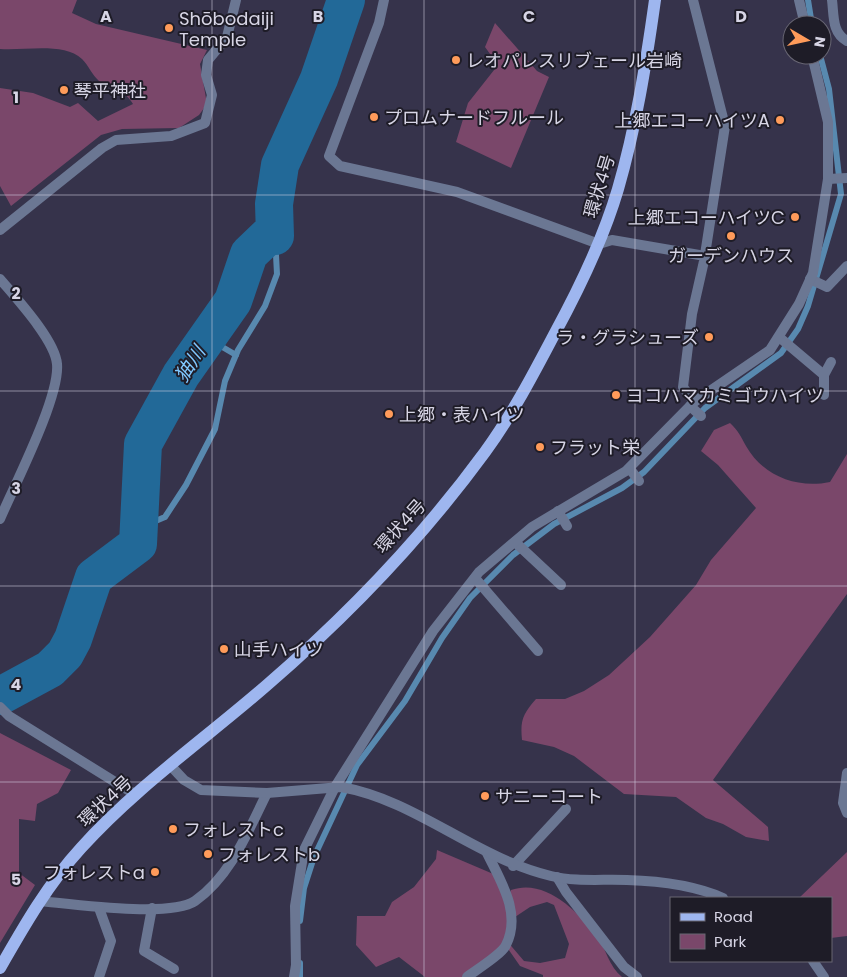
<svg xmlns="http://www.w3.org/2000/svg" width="847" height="977" font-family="Poppins,'Noto Sans JP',sans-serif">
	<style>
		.green { fill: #7a476a; fill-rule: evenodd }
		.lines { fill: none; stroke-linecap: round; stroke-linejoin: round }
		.stream { stroke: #5889af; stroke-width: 6 }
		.river { stroke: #226998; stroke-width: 38 }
		.service { stroke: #6b7793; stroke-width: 10 }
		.minor { stroke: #6b7793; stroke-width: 10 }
		.tertiary { stroke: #6b7793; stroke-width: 10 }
		.primary { stroke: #9eb6ef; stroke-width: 12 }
		.grid { fill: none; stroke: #d7d5e5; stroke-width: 1; stroke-opacity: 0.55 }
		.poi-dot { fill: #ff9b5a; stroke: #1e1c27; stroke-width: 2 }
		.labels { text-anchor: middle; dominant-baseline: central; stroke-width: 4; stroke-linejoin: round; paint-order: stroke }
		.poi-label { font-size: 18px; fill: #d7d5e5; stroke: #1e1c27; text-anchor: start }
		.street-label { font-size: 18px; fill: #d7d5e5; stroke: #1e1c27 }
		.water-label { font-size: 19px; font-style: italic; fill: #81c8ff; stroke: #1e1c27 }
		.grid-label { font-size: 16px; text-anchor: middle; font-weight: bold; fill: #d7d5e5; stroke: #1e1c27; stroke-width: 4; stroke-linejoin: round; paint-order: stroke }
	</style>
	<rect width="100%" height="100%" fill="#36334b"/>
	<g class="green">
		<path d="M0,0H77L72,13L96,24L207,50L200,64L207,104L199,115L179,128L122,129L101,135L11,206L0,186V88L33,93L70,107L78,103L98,121L133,104C124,89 113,90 99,81C92,75 89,66 82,59C64,42 24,51 0,49Z"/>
		<path d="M495,23L537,71L549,77L511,168L456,142L468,103L498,65L485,47Z"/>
		<path d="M730,423C739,432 740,435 746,446C763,476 797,489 830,482L847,454V594L713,780L768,827L769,841L746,837L723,824L706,818L676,797L624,794L574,756L554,747L522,740C520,720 523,714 536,699H565L584,691L609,675L650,637L696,585L711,560L756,508L718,465L701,451L714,430Z"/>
		<path d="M0,733L71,770L58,793L37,804L35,821L19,819V873L35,885L0,943Z"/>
		<path d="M437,850L498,876L509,896L511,890C544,878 577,910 596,935C606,948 609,967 622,977H543V975L520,966L506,946L467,977H425L399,957L376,967L356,945L357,916H385L392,902L414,887L436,859ZM547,902L554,905L569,944L565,958L540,963L524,961L507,941L512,919L530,907Z"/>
		<path d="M847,852V936L831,938V898H799Z"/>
	</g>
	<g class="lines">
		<g class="stream">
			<path d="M808,0L812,25"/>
			<path d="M207,338L236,355"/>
			<path d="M139,528L165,517L186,485L215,429L225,381L238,350L265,306L277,274L275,236"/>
			<path d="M300,921L304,888L314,857L357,765L405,701L442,638L470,598L513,555L554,524L622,488L644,472L705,408L781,353L798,329L808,306L841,194L829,89L820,55"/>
			<path d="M300,963V977"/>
		</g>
		<path class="river" d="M0,696L50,669L65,654L73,639L94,577L138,544L143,444L181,375L233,301L249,254L270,234L275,236L274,204L280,165L319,79L346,0"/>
		<g class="service">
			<path d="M832,0C834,16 832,33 847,41"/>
			<path d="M0,230L102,148L116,140L171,136L205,123L212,95L206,75L208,60L227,37L236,0"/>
			<path d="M599,244L612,240L705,256"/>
			<path d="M779,337L824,375"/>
			<path d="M824,395V375L831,362"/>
			<path d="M515,542L561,585"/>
			<path d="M475,578L538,651"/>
			<path d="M513,866L566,809"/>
			<path d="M557,877L566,892L624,967L637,977"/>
			<path d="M152,908L144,951L174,969"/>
		</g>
		<g class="minor">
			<path d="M384,0L379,23L329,156L340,166L457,192L599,244"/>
			<path d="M693,0L725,126L704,261L692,314L683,387L694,402"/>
			<path d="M799,0L805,25"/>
			<path d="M828,179L847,178"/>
			<path d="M0,279C16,298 55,340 57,364C60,397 15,484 0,519"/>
			<path d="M810,279L827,287L847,266"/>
			<path d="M690,406L701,416"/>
			<path d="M630,469L639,481"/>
			<path d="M558,511L567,526"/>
			<path d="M847,773L843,803L847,813"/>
			<path d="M40,901C72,904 170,918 195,901C231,876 248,831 267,793"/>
			<path d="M99,908L111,941L99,977"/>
			<path d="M294,977L296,965L295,906L304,850L335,787L433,631L479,572L532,527L626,471L694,402L770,350L799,304L813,273L828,179V122L812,55"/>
			<path d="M467,977C476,970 502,954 506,945C522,913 500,880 487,853"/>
		</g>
		<g class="tertiary">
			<path d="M0,707L9,716L136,795"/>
			<path d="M170,765L184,780L201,790L267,793L341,787C416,800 475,858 551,876C576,882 601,879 627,880C659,881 694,885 723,898"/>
			<path d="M813,961L824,977"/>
		</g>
		<path class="primary" d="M0,968C24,926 48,884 81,848C136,787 205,739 267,685C347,616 422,538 485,452C512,415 534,373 555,333C580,287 603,240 618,189C636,127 646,64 655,0"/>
	</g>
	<path class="grid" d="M212,0V977M424,0V977M635,0V977M0,195H847M0,391H847M0,586H847M0,782H847"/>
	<g class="poi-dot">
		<circle cx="169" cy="28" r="5"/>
		<circle cx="456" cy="60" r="5"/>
		<circle cx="64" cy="90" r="5"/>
		<circle cx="374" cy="117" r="5"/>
		<circle cx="780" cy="120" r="5"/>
		<circle cx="795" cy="217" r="5"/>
		<circle cx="731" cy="236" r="5"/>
		<circle cx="709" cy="337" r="5"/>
		<circle cx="616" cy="395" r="5"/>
		<circle cx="389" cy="414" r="5"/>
		<circle cx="540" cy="447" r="5"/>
		<circle cx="224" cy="649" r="5"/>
		<circle cx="485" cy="796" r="5"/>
		<circle cx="173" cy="829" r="5"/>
		<circle cx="208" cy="854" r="5"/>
		<circle cx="155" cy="872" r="5"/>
	</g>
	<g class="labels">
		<g class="poi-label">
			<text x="179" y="18">Shōbodaiji<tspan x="179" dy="21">Temple</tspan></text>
			<text x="466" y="60">レオパレスリブェール岩崎</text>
			<text x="74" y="90">琴平神社</text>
			<text x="384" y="117">プロムナードフルール</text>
			<text x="770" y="120" text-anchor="end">上郷エコーハイツA</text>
			<text x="785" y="217" text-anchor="end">上郷エコーハイツC</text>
			<text x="731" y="255" text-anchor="middle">ガーデンハウス</text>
			<text x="699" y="337" text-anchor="end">ラ・グラシューズ</text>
			<text x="626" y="395">ヨコハマカミゴウハイツ</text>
			<text x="399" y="414">上郷・表ハイツ</text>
			<text x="550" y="447">フラット栄</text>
			<text x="234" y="649">山手ハイツ</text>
			<text x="495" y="796">サニーコート</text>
			<text x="183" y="829">フォレストc</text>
			<text x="218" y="854">フォレストb</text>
			<text x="145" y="872" text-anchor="end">フォレストa</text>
		</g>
		<g class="street-label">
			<text transform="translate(599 186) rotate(-73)">環状4号</text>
			<text transform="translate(400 526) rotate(-48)">環状4号</text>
			<text transform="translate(105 801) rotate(-43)">環状4号</text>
		</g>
		<g class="water-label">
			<text transform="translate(190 364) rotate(-57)">㹨川</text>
		</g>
	</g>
	<g class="grid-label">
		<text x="106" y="22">A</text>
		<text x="318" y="22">B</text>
		<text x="529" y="22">C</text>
		<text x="741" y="22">D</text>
		<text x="16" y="103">1</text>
		<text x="16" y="299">2</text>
		<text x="16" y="494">3</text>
		<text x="16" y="690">4</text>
		<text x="16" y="885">5</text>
	</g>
	<rect x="670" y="897" width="162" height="65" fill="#1e1c27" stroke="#686673"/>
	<rect x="680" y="913" width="25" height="8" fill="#9eb6ef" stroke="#686673"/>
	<text x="714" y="922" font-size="15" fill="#d7d5e5">Road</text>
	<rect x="680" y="934" width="25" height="15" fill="#7a476a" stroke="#686673"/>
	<text x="714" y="947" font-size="15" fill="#d7d5e5">Park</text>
	<g transform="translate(807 40) rotate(99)"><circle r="24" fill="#1e1c27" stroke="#686673"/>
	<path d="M0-4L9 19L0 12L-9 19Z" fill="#ff9b5a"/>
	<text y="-8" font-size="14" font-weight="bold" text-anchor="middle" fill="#d7d5e5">N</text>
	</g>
</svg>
